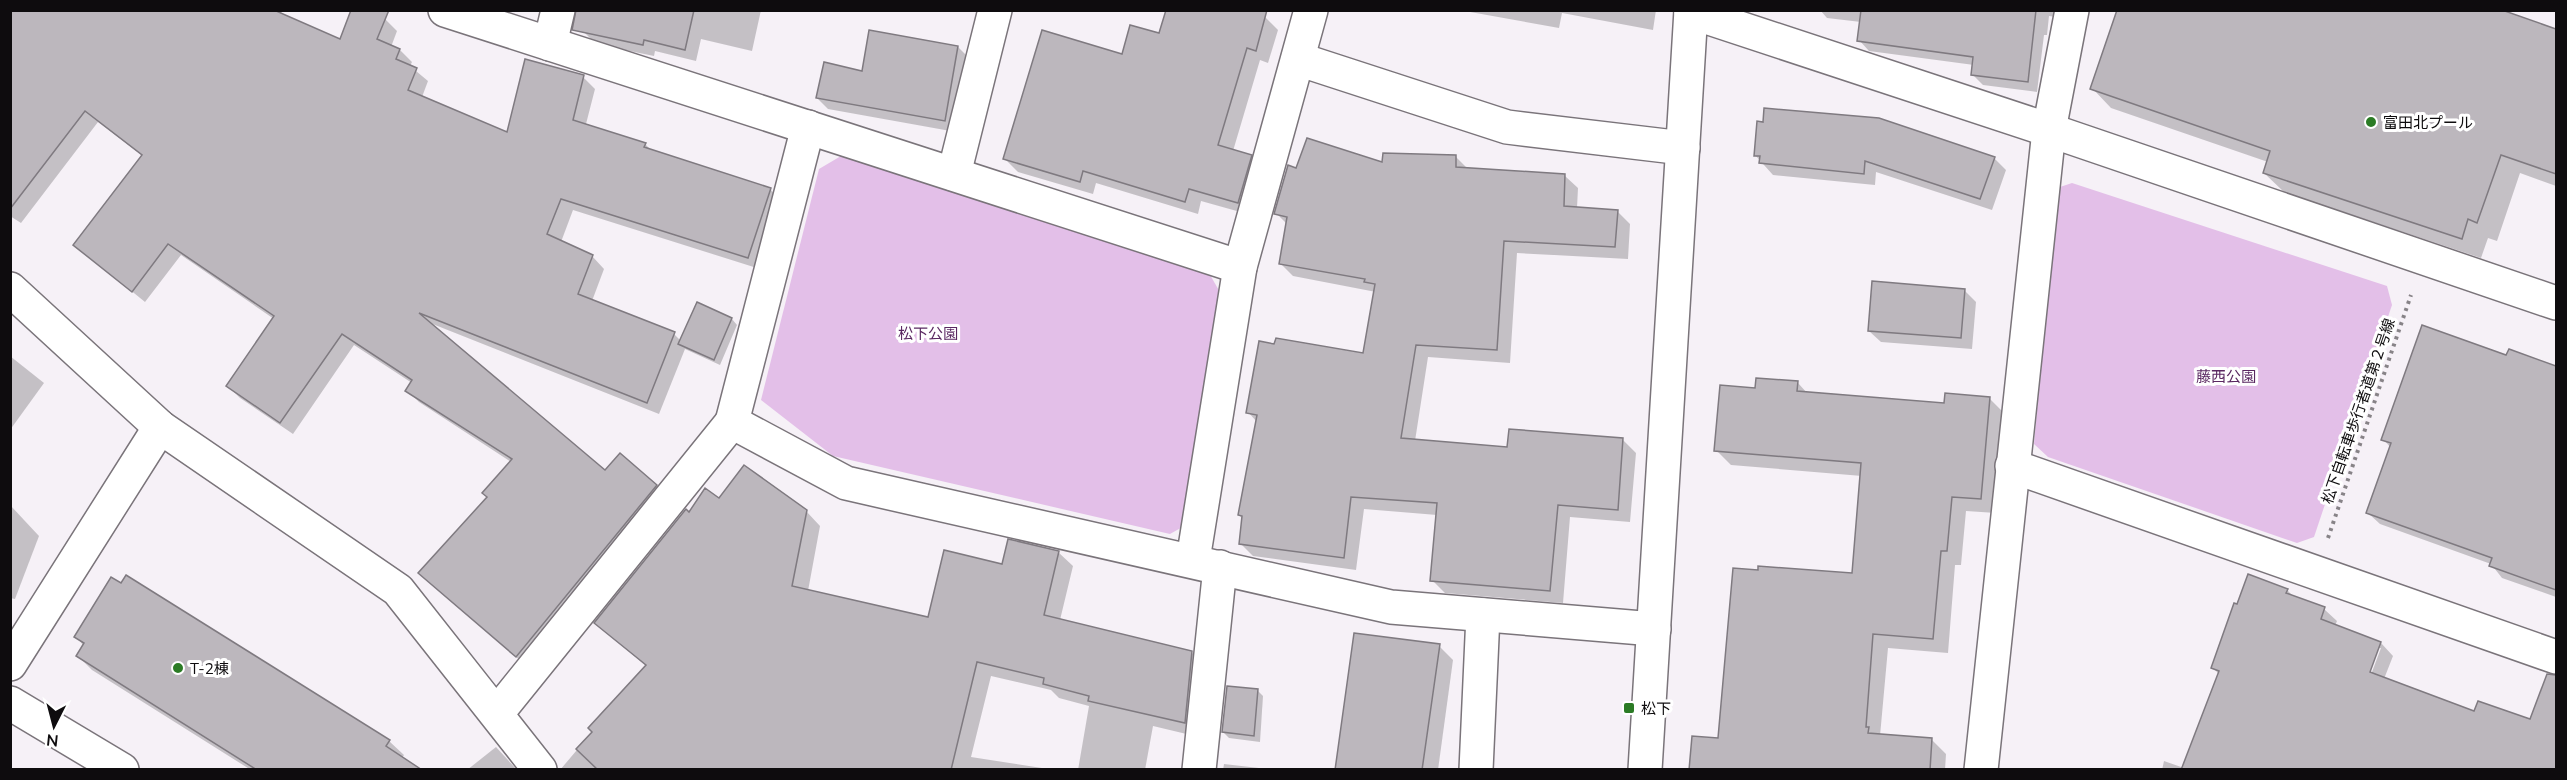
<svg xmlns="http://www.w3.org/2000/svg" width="2567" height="780" font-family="Mulish,'Noto Sans JP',sans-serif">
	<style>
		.green { fill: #e3bfe8 }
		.shadow { fill: #0003; fill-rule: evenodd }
		.building { fill: #bcb7bd; stroke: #7f7a80; stroke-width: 1.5 }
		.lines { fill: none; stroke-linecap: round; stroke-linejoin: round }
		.minor-casing { stroke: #7a747a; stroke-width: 36 }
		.path { stroke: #878387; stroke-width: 4; stroke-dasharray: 3 4.5; stroke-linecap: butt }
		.minor { stroke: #fff; stroke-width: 33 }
		.poi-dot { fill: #2b7b25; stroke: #fff; stroke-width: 2 }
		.labels { text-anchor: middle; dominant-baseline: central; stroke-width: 6; stroke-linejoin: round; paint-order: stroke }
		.poi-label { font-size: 15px; fill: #0e0c0e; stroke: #fff; text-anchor: start }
		.park-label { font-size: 15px; fill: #5a2861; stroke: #fff }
		.street-label { font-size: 15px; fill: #0e0c0e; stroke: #fff }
	</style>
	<rect width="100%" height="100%" fill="#f6f1f7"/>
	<g class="green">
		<path d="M841,156L1209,273L1221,294L1186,525L1170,534L833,456L761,400L819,169Z"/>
		<path d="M2072,183L2387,286L2392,305L2314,537L2297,543L2048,457L2034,444L2057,188Z"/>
	</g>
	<g class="shadow">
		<path d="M10,10H278L289,18L341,41L365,10L385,19L397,31L391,47L400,50L412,62L410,66L428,81L422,97L508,134L583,77L595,89L586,124L645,144L652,151L770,189L782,202L760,269L573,210L561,242L592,256L604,269L592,301L674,334L681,341L698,304L732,319L737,325L720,365L685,349L659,414L430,323L605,473L656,486L668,498L529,668L432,585L511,462L419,402L407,390L412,383L354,345L293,434L240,398L228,386L274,319L181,255L145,302L75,245L143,156L98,122L21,223L10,216Z"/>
		<path d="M589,10H761L752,51L701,39L696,61L655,51L654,56L596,44L584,32Z"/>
		<path d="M1459,10H1656L1653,30L1562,13L1559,28Z"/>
		<path d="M1820,10H2057L2056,17L2049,16L2047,35H2044L2037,92L1983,85L1973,75L1974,65L1869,51L1859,40L1861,22L1827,18Z"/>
		<path d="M2498,10L2556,31V186L2520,173L2497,241L2488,238L2481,258L2284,192L2264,173L2268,162L2111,108L2092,88Z"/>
		<path d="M1265,17L1278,30L1268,63L1260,60L1233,151L1251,156L1264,169L1251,215L1201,201L1198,214L1096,183L1093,194L1018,172L1005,159L1123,56L1160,35Z"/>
		<path d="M958,47L969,58L956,132L828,109L817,98L863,73Z"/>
		<path d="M1755,155L1994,158L2006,170L1992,210L1876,172L1875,185L1773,175Z"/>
		<path d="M1455,156L1469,170L1565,176L1578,188L1577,208L1617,211L1630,224L1628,259L1517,253L1510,363L1428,357L1415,441L1509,448L1623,440L1636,453L1630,522L1570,517L1563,603L1445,593L1432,580L1437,515L1364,509L1356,570L1253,556L1240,543L1243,519L1239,515L1257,422L1248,412L1276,346L1365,355L1376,292L1293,276L1280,263L1287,224L1276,213L1297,170Z"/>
		<path d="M1964,290L1976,302L1972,349L1881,342L1869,331Z"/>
		<path d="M2509,351L2556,368V597L2502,578L2491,564L2380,524L2368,513L2391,448L2383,439L2507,357Z"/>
		<path d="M10,356L44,383L10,430Z"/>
		<path d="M1798,383L1808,394L1945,405L1990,399L2004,413L1996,513L1966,511L1961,565H1955L1948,653L1888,648L1880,736L1932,740L1946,754L1945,770H1691L1719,739L1854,575L1862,476L1731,465L1716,450L1756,389Z"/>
		<path d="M720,500L806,511L820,526L808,591L929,619L1004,566L1058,552L1073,566L1060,620L1192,653L1206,667L1199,737L1153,726L1145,770H1078L1089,706L1059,698L1051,690L991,676L971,757L1055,770H560L647,667L596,623L689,514Z"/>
		<path d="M10,505L39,536L15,599L10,598Z"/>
		<path d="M2287,590L2295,598L2324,609L2337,621L2335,626L2381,643L2393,656L2384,679L2475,713L2531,721L2535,712L2556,719V770H2162L2164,761L2184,768L2219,674L2213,668ZM2378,648H2381L2369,680L2366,679Z"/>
		<path d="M76,637L389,741L404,755L402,758L419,770H251L92,670L78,656L84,646Z"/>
		<path d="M1439,646L1453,660L1438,770H1336Z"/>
		<path d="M1257,690L1263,696L1260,742L1229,738L1223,732Z"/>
		<path d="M496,747L517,770H467Z"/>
		<path d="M1224,764L1277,770H1223Z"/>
	</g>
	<g class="building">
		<path d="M10,10H274L340,39L351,10H389L377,39L400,49L396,59L417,68L408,90L507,132L525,59L547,65L584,75L573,120L646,143L644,147L771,188L748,258L561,199L547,234L593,255L578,294L675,332L647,403L419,313L605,470L620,453L657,485L516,657L418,573L487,497L482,493L512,459L405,391L412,380L342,334L280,423L226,386L274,316L168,244L132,292L73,245L142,155L85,111L10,209Z"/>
		<path d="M576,10H694L685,50L644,40L643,45L572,30Z"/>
		<path d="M1166,10H1267L1256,51L1247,48L1218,145L1252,155L1238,203L1189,189L1185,202L1083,171L1080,182L1003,159L1042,30L1122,54L1130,25L1159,33Z"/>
		<path d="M1861,10H2036L2028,82L1971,75L1973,57L1857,41Z"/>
		<path d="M2117,10H2502L2556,29V174L2501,155L2477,223L2468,219L2462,239L2263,173L2270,151L2090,89Z"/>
		<path d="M869,30L958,46L945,121L816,98L824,62L862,71Z"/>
		<path d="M1764,108L1879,118L1995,157L1980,199L1865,161L1864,174L1759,163L1760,156H1754L1757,121L1763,122Z"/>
		<path d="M1307,138L1382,162L1383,153L1456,155V167L1565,174L1564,206L1618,210L1615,247L1504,241L1497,350L1416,345L1401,438L1507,447L1509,429L1623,438L1618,510L1558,505L1550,591L1430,581L1437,503L1351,497L1344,558L1239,544L1242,516L1238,515L1257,415L1246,413L1259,341L1274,344L1276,338L1363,353L1375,284L1364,282L1365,279L1279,264L1287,217L1274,214L1288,165L1296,168Z"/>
		<path d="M1872,281L1965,289L1961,338L1868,331Z"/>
		<path d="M697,302L732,318L714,360L678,344Z"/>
		<path d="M2422,325L2506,355L2509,349L2556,366V590L2489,566L2492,558L2366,513L2391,443L2381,440Z"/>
		<path d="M1756,378L1798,381L1797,391L1944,403L1945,393L1990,397L1981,499L1952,497L1947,551H1941L1933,639L1873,634L1866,727H1869L1868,733L1932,738L1930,770H1689L1692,736L1718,738L1733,568L1758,570V566L1852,573L1861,463L1714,451L1720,385L1755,388Z"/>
		<path d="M744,465L807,510L792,586L928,617L944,550L1002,564L1008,539L1059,551L1044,615L1192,651L1185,723L1088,701L1089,696L1043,684L1044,678L977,662L951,770H598L576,749L592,732L588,728L646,665L594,623L686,509L689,512L705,488L719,498Z"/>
		<path d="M2248,574L2288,589L2286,593L2325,607L2321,619L2381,642L2370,672L2474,711L2478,701L2530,719L2547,674L2556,675V770H2181L2219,671L2211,668L2234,603L2237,604Z"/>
		<path d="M126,575L390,740L386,746L422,770H257L76,656L84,643L74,637L111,577L121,583Z"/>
		<path d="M1354,633L1440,644L1422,770H1335Z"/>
		<path d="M1227,686L1258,689L1254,736L1222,732Z"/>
	</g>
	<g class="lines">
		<g class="minor-casing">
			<g id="minor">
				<path d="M445,10L1240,267"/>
				<path d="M1691,12L2049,130L2556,303"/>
				<path d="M550,44L558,10"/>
				<path d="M1298,59L1507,127L1683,148"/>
				<path d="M808,127L732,422L846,483L1391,607L1654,629"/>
				<path d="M954,174L995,10"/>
				<path d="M10,289L160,427L398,590L540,770"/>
				<path d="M2012,466L2556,657"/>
				<path d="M1193,560L1240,267L1311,10"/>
				<path d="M10,664L160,427"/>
				<path d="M10,703L122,770"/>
				<path d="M498,712L732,422"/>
				<path d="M1199,770L1220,567"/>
				<path d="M1476,770L1483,615"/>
				<path d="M1645,770L1691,10"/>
				<path d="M1981,770L2049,130L2072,10"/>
			</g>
		</g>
		<path class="path" d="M2328,538L2411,295"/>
		<use href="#minor" class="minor"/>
	</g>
	<g class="poi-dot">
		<circle cx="2371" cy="122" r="6"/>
		<circle cx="178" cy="668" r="6"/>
		<rect x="1623" y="702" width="12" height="12" rx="3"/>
	</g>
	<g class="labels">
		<g class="poi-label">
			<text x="2383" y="122">富田北プール</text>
			<text x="190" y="668">T-2棟</text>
			<text x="1641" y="708">松下</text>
		</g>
		<g class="park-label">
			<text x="928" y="333">松下公園</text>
			<text x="2226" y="376">藤西公園</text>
		</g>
		<g class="street-label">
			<text transform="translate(2358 411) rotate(-71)">松下自転車歩行者道第２号線</text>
		</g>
	</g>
	<rect width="2567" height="780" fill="none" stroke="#0e0c0e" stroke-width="24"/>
	<g transform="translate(54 726) rotate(186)" stroke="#ffffff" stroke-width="4.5" paint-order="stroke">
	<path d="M0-4.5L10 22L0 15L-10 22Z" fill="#0e0c0e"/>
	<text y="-9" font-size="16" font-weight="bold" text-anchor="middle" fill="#0e0c0e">N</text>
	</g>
</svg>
